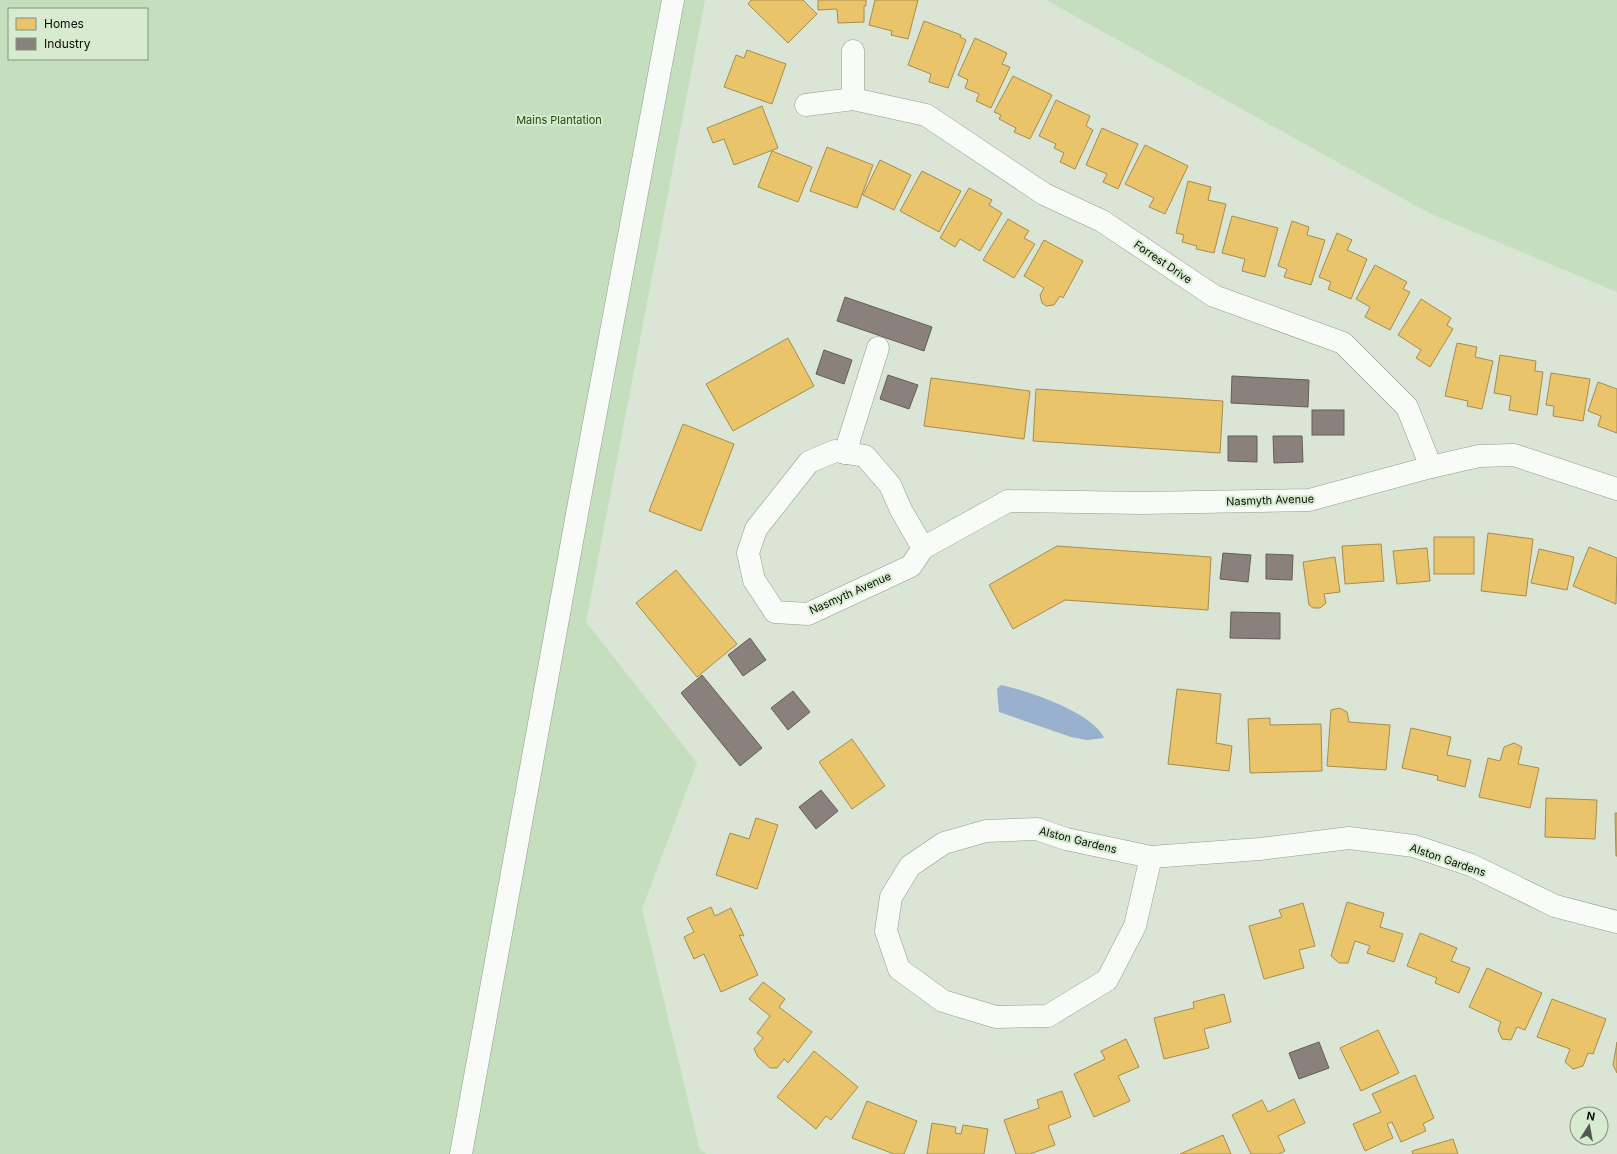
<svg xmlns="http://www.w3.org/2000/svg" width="1617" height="1154" font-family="Inter,sans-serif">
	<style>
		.green { fill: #c5debe; fill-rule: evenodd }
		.water { fill: #99b0ce }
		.homes { fill: #e9c46a; stroke: #a68d4c }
		.industry { fill: #8a817c; stroke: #635e59 }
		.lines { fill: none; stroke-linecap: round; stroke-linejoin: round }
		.minor-casing { stroke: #939c90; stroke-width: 23 }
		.minor { stroke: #f9fbf9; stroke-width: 22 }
		.labels { text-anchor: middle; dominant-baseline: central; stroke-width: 4; stroke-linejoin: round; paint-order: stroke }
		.park-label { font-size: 11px; fill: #1e4f0a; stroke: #d6ebd0 }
		.street-label { font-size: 11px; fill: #080e06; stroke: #d6ebd0 }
	</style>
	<rect width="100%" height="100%" fill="#dae5d6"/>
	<g class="green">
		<path d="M0,0H705L586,622L697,763L642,909L700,1150L707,1154H0ZM9,9H147V59H9Z"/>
		<path d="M1046,0H1617V292L1429,213Z"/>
	</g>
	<path class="water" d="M1001,685C1028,691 1092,712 1104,738L1087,740L1071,737L999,712L997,689Z"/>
	<g class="homes">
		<path d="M751,0H803L817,14L788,43L748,4Z"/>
		<path d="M818,0H866V6H864V22L838,23L837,9L818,10Z"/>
		<path d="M875,0H918L908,39L891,35L892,31L869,25Z"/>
		<path d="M924,21L961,35L960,37L966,40L948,88L929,82L931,74L908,65Z"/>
		<path d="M975,38L1007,53L1002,64L1010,67L991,108L976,101L979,94L965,88L968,80L958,75Z"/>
		<path d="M747,50L786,64L772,104L724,87L736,55L744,58Z"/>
		<path d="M1013,76L1052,95L1030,139L1014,132L1016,128L999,119L1001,115L994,112Z"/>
		<path d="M1056,100L1090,116L1086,126L1093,130L1075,169L1060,162L1064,153L1054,148L1056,144L1039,136Z"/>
		<path d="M762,106L778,148L734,165L724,139L713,143L707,128Z"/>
		<path d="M1102,128L1138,144L1118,189L1103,182L1107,174L1086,165Z"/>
		<path d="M1145,145L1188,166L1165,214L1149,207L1154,198L1125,184Z"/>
		<path d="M827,147L873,165L857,208L810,191Z"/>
		<path d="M772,151L812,167L798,202L758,187Z"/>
		<path d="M880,160L911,175L894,210L863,195Z"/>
		<path d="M922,171L961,191L939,232L900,211Z"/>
		<path d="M1188,181L1211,187L1208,200L1226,204L1214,253L1196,249L1197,246L1182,242L1184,235L1176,233Z"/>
		<path d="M969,188L992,200L989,205L1002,213L980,251L960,239L955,247L940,238Z"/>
		<path d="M1232,216L1278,228L1265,277L1242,271L1245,259L1222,253Z"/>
		<path d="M1008,219L1029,231L1024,238L1035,244L1014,278L983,260Z"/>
		<path d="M1292,221L1309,227L1307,235L1325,240L1311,285L1284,277L1287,269L1278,266Z"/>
		<path d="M1337,233L1352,240L1347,250L1367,259L1351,299L1328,289L1331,282L1319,277Z"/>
		<path d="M1044,240L1083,261L1063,298L1060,296L1054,305L1046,306L1042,303L1040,295L1044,288L1024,276Z"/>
		<path d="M1375,265L1407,282L1403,289L1410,292L1390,330L1365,317L1370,307L1356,299Z"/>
		<path d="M1421,299L1451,318L1447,325L1453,329L1430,367L1416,358L1421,350L1398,335Z"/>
		<path d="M788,338L814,386L733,431L706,384Z"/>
		<path d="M1457,343L1477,347L1475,357L1493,361L1482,409L1467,406L1468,401L1445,396Z"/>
		<path d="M1500,355L1536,361L1535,371L1543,372L1537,415L1509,410L1511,396L1494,393Z"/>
		<path d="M1551,373L1590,379L1583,421L1553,416L1554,406L1546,405Z"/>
		<path d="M931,378L1030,391L1024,439L924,426Z"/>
		<path d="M1598,382L1617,389V433L1598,426L1601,416L1588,411Z"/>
		<path d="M1036,389L1223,401L1220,453L1033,441Z"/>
		<path d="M683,424L734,444L701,531L649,511Z"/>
		<path d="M1488,533L1533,539L1526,596L1481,591Z"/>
		<rect x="1434" y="537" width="40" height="37"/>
		<path d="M1381,544L1384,581L1345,584L1342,546Z"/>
		<path d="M1057,546L1211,557L1208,610L1065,600L1013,629L989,585Z"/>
		<path d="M1589,547L1617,558L1616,604L1573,586Z"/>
		<path d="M1427,548L1430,581L1397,584L1393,551Z"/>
		<path d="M1539,549L1574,557L1567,590L1531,583Z"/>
		<path d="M1335,557L1340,592L1324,594L1326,603L1320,608H1313L1309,605L1303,562Z"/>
		<path d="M676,570L737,644L697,677L636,603Z"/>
		<path d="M1177,689L1221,694L1216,743L1232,746L1229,771L1168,764Z"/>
		<path d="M1340,708L1347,712L1349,722L1390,725L1386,770L1327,766L1331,710Z"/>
		<path d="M1270,718V725L1321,724L1322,771L1250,773L1248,719Z"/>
		<path d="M1411,728L1451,737L1447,755L1471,760L1465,787L1437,780L1438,776L1402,768Z"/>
		<path d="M852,739L885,786L852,809L819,762Z"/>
		<path d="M1514,743L1522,747L1518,764L1539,768L1530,808L1479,797L1488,758L1500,761L1504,747Z"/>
		<path d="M1546,798L1597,800L1595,839L1545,837Z"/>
		<path d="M1615,813H1617V856H1616Z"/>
		<path d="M756,818L778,825L757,889L716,875L730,833L749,839Z"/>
		<path d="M1347,902L1384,913L1380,927L1403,934L1394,962L1367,953L1370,946L1355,941L1348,963H1339L1331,956Z"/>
		<path d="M1303,903L1315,946L1299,950L1304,968L1264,979L1249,926L1282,917L1279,910Z"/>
		<path d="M711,907L715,916L731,908L744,936L739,935L758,975L721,992L704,954L694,959L684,937L694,932L687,918Z"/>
		<path d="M1420,933L1457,948L1451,961L1470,968L1459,993L1435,983L1437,978L1407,966Z"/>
		<path d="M1487,968L1542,993L1525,1030L1517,1027L1511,1040L1502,1039L1498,1030L1501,1022L1469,1007Z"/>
		<path d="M763,982L785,999L779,1007L812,1032L788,1063L784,1059L777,1068H770L758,1057L754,1049L763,1038L757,1033L770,1016L749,999Z"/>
		<path d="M1224,994L1231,1022L1204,1029L1209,1048L1164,1059L1154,1018L1194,1008L1193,1002Z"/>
		<path d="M1552,999L1606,1019L1593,1054L1588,1053L1583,1066L1573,1069L1565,1062L1570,1049L1537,1037Z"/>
		<path d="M1378,1030L1399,1073L1361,1091L1340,1048Z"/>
		<path d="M1126,1039L1139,1067L1118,1076L1130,1101L1094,1117L1074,1074L1105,1059L1101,1051Z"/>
		<path d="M1617,1042V1073L1613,1065Z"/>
		<path d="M814,1051L858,1087L831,1120L826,1116L816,1129L777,1097Z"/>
		<path d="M1415,1075L1434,1118L1423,1124L1426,1131L1401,1142L1392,1122L1387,1124L1393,1138L1365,1151L1353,1124L1381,1112L1372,1094Z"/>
		<path d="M1062,1091L1071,1117L1048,1126L1055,1145L1030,1154H1016L1004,1120L1039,1108L1037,1100Z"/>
		<path d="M1294,1099L1305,1123L1278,1136L1285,1151L1279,1154H1251L1232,1115L1262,1100L1268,1112Z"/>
		<path d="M867,1101L917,1121L904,1154H894L852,1138Z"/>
		<path d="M932,1123L956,1127L955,1133L961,1134L963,1125L988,1129L984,1154H927Z"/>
		<path d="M1223,1135L1231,1154H1180Z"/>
		<path d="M1453,1139L1458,1154H1413L1412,1151Z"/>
	</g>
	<g class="industry">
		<path d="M845,297L932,327L924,351L837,321Z"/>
		<path d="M824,350L852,360L844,384L816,374Z"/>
		<path d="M888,375L918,385L909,409L880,399Z"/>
		<path d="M1232,376L1309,380L1308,407L1231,403Z"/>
		<rect x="1312" y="410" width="32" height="25"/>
		<path d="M1228,436H1257V462L1228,461Z"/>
		<path d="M1273,436H1302L1303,462L1274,463Z"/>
		<path d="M1223,553L1251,555L1248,582L1220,579Z"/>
		<path d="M1266,554L1293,555L1292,580L1266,579Z"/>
		<path d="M1231,612L1280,613V639L1230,638Z"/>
		<path d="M750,638L766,660L743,676L728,655Z"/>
		<path d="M702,675L762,748L740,766L681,693Z"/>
		<path d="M793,691L810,712L788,730L771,708Z"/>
		<path d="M821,790L838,811L816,829L799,807Z"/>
		<path d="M1319,1042L1329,1068L1299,1079L1289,1053Z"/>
	</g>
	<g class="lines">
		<g class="minor-casing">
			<g id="minor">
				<path d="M853,51V99"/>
				<path d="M806,105L853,99L926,115L1044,194L1102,221L1214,296L1343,343L1407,407L1431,467"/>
				<path d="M835,451L865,456L890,485L901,510L923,548L911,566L808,614L775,612L754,580L748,553L756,529L809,462Z"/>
				<path d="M845,453L878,348"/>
				<path d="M923,548L1008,501L1142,503L1309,500L1431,467L1479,456L1514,455L1617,489"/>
				<path d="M1037,829L1066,839L1151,857L1135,926L1107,980L1048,1016L996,1017L943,1001L899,969L886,931L891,897L910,866L944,843L986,831Z"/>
				<path d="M1151,857L1260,849L1349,838L1414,846L1471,865L1555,906L1617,922"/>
				<path d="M461,1154L579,503L673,0"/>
			</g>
		</g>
		<use href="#minor" class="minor"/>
	</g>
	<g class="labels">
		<g class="park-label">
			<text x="559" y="120">Mains Plantation</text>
		</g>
		<g class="street-label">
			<text transform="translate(1163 262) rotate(34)">Forrest Drive</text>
			<text transform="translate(1270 500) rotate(-2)">Nasmyth Avenue</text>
			<text transform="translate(850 593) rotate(-24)">Nasmyth Avenue</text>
			<text transform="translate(1078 840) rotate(14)">Alston Gardens</text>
			<text transform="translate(1448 860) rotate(19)">Alston Gardens</text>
		</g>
	</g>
	<rect x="8" y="8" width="140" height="52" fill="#d6ebd0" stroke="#84937f"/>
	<rect x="16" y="18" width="20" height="12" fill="#e9c46a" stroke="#84937f"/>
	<text x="44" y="28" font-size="12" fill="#080e06">Homes</text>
	<rect x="16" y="38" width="20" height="12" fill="#8a817c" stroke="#84937f"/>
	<text x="44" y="48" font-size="12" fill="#080e06">Industry</text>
	<g transform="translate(1589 1126) rotate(11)"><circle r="19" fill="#d6ebd0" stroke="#84937f"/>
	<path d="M0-3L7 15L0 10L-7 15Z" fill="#52594f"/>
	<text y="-6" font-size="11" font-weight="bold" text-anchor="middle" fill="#080e06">N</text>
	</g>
</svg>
